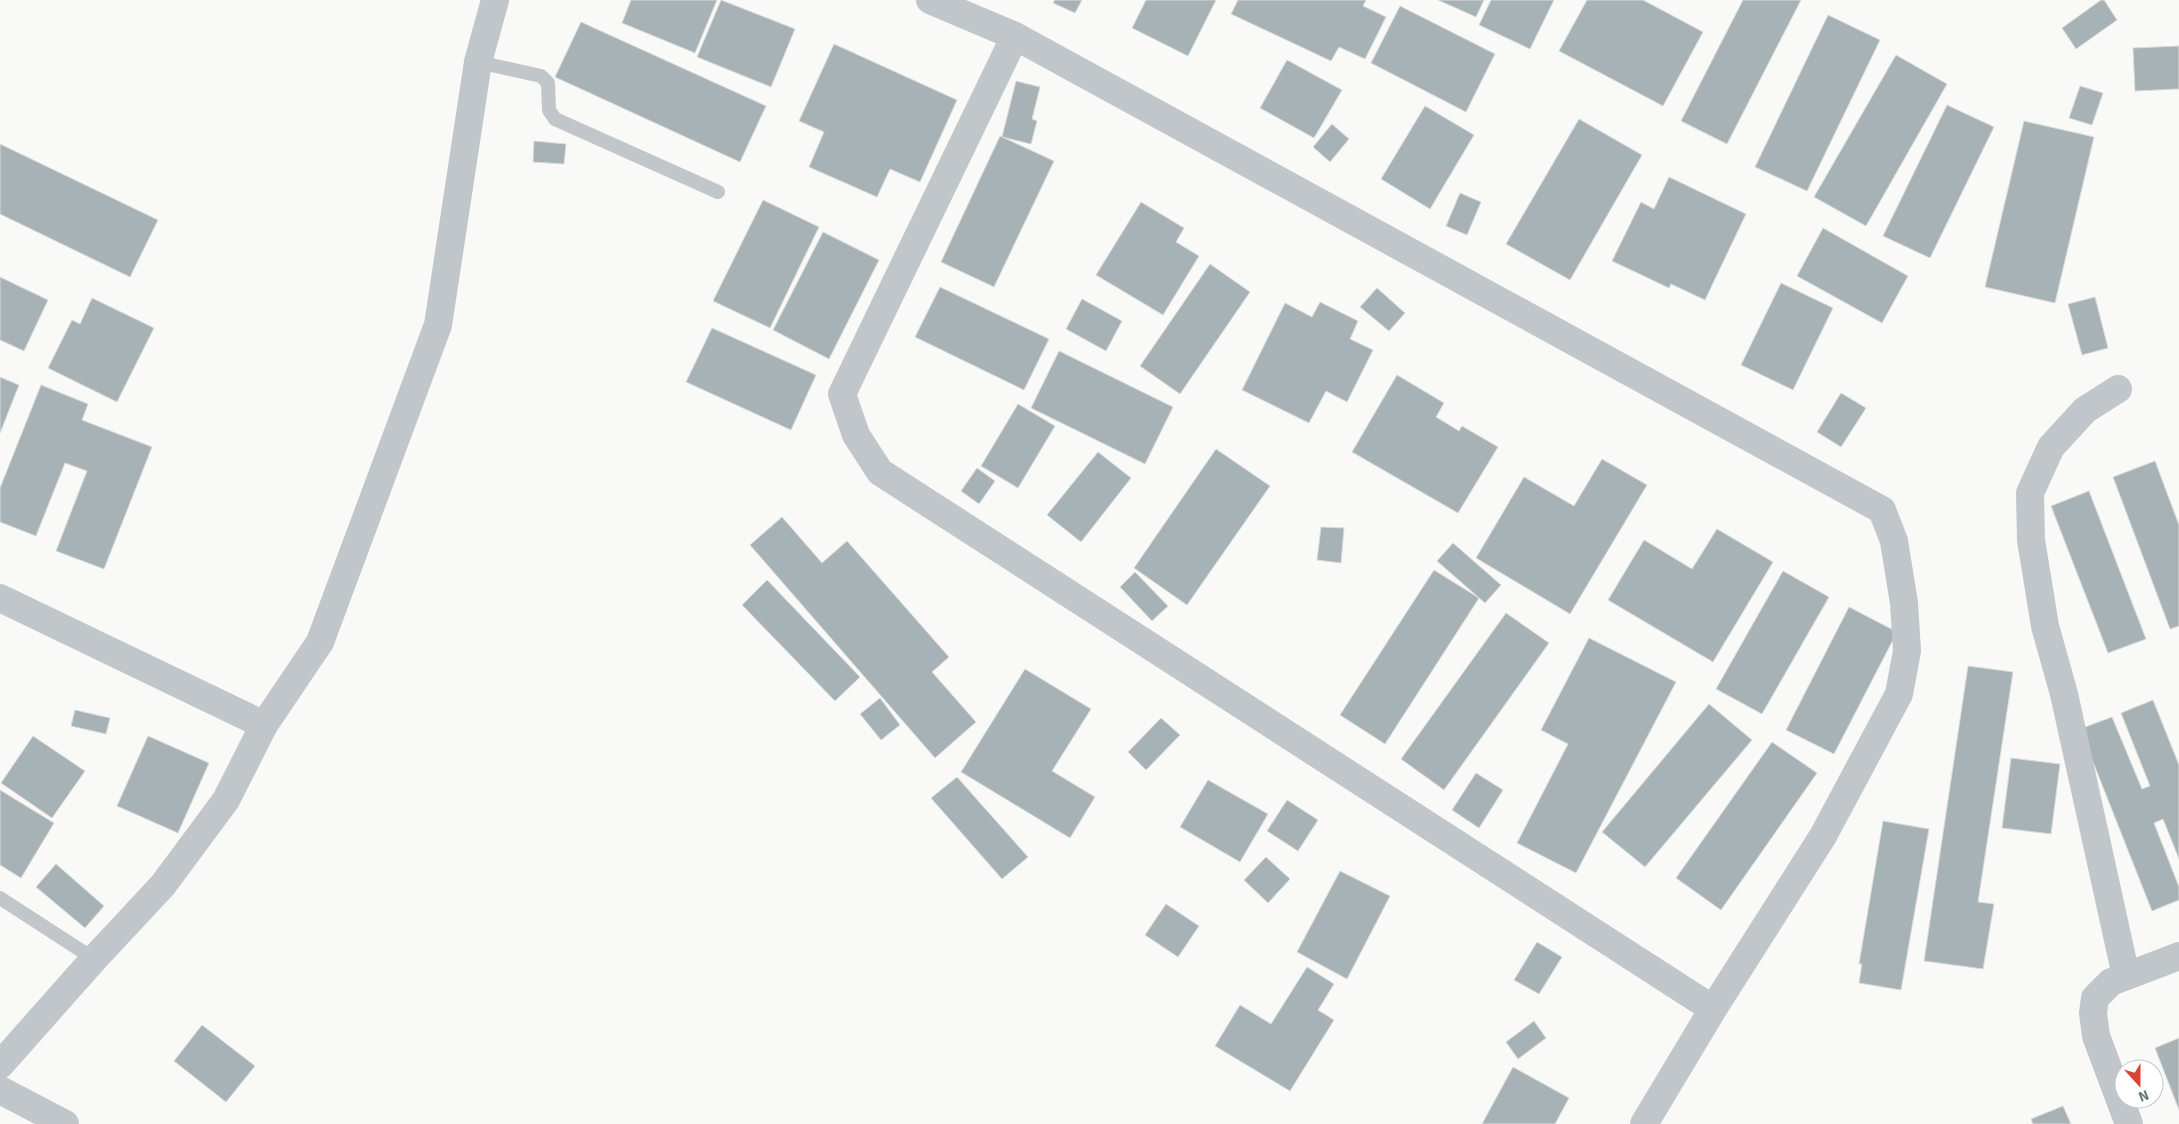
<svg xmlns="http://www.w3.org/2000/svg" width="2179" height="1124" font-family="Signika,sans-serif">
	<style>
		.building { fill: #a7b2b6; stroke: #dbdbd9 }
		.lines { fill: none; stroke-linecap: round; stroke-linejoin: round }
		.service { stroke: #c0c6c9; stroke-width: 14 }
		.minor { stroke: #c0c6c9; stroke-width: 28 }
	</style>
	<rect width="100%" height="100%" fill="#f9f9f7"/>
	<g class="building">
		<path d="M631,0H717L695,53L622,23Z"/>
		<path d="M721,0L795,29L771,87L697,57Z"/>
		<path d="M1055,0H1082L1075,13L1053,3Z"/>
		<path d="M1146,0H1216L1188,56L1132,28Z"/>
		<path d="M1238,0H1366L1363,6L1386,17L1365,59L1339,47L1331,61L1231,14Z"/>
		<path d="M1438,0H1484L1476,17Z"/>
		<path d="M1491,0H1554L1530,49L1479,25Z"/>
		<path d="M1587,0H1643L1703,32L1663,106L1559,51Z"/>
		<path d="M1743,0H1801L1727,144L1681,121Z"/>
		<path d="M2101,0H2104L2117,20L2076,49L2062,28Z"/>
		<path d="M1400,6L1495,54L1466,112L1371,63Z"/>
		<path d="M1828,15L1880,40L1807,191L1755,167Z"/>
		<path d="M581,22L766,106L740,162L555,77Z"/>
		<path d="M834,44L957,100L920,182L890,169L877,197L809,167L824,132L799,121Z"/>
		<path d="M2179,46V89L2135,91L2133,48Z"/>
		<path d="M1896,55L1947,84L1866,226L1814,197Z"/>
		<path d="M1287,60L1342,90L1314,138L1260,108Z"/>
		<path d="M1016,81L1040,87L1032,119L1037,121L1031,144L1002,137Z"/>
		<path d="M2080,86L2103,93L2092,125L2069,118Z"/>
		<path d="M1947,105L1994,127L1930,258L1883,236Z"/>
		<path d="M1425,106L1474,135L1430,209L1381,179Z"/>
		<path d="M1579,119L1642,155L1570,280L1506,244Z"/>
		<path d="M2024,121L2094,137L2055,303L1985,287Z"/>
		<path d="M1332,124L1349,139L1330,162L1313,147Z"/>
		<path d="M1000,136L1054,161L994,287L941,262Z"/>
		<path d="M534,141L566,144L564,164L533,162Z"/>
		<path d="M0,144L158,220L130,277L0,214Z"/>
		<path d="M1669,177L1746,214L1705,300L1671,284L1669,288L1612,261L1641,202L1654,209Z"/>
		<path d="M1460,193L1481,202L1467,235L1446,226Z"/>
		<path d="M763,200L819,227L770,328L713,301Z"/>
		<path d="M1141,202L1184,228L1176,242L1199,256L1163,315L1096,275Z"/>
		<path d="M1823,228L1908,276L1882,323L1797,276Z"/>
		<path d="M823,232L879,260L829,359L773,330Z"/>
		<path d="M1210,264L1250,292L1180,394L1140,366Z"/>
		<path d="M0,277L48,300L24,351L0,340Z"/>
		<path d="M1781,283L1833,308L1793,390L1741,365Z"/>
		<path d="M940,287L1049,339L1024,390L915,337Z"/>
		<path d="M1377,288L1405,313L1389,331L1360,307Z"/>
		<path d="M2095,297L2108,348L2082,355L2068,304Z"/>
		<path d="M92,298L154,328L117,402L48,368L72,320L80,324Z"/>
		<path d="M1082,299L1122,321L1106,351L1066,329Z"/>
		<path d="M1320,302L1358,321L1350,339L1373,350L1347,402L1326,391L1309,423L1242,390L1285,303L1312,317Z"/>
		<path d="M712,328L816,375L791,430L686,382Z"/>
		<path d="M1059,351L1173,407L1145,464L1031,408Z"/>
		<path d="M1397,375L1444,403L1436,417L1459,431L1462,426L1498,447L1458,513L1352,452Z"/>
		<path d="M0,377L19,385L0,433Z"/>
		<path d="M41,385L88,404L82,420L152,447L104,569L56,551L87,471L65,463L36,536L0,522V488Z"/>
		<path d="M1841,393L1866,408L1841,447L1817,432Z"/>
		<path d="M1018,404L1055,426L1018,488L981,466Z"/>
		<path d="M1216,449L1270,486L1187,605L1134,568Z"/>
		<path d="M1098,452L1131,478L1081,542L1047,515Z"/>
		<path d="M1602,459L1647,485L1570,614L1476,558L1524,477L1574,506Z"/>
		<path d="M2155,461L2179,525V626L2170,629L2113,477Z"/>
		<path d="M977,468L995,481L979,504L961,491Z"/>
		<path d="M2089,491L2146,639L2108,653L2051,506Z"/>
		<path d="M782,517L822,563L847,541L949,657L932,672L976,722L935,758L750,545Z"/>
		<path d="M1321,527L1344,528L1341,563L1317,560Z"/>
		<path d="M1717,529L1773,562L1713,662L1608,600L1644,540L1692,569Z"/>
		<path d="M1453,543L1501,585L1485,603L1437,561Z"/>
		<path d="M1434,570L1479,598L1385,744L1340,715Z"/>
		<path d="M1783,571L1829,597L1762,714L1716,689Z"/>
		<path d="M1135,572L1168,606L1152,621L1120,587Z"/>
		<path d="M767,580L860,677L835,701L742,605Z"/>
		<path d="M1849,607L1897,632L1834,754L1786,730Z"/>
		<path d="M1506,613L1549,643L1444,790L1401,759Z"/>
		<path d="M1589,638L1676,682L1576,873L1517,843L1568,744L1541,730Z"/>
		<path d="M1968,666L2013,672L1978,902L1994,904L1983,969L1924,961Z"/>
		<path d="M1025,669L1091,709L1052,771L1095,797L1070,838L961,772Z"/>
		<path d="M880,698L900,725L881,740L860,714Z"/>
		<path d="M2153,700L2179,765V859L2163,819L2154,823L2179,887V900L2152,911L2080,729L2112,717L2142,789L2150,786L2121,713Z"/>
		<path d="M1709,704L1752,740L1645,867L1602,832Z"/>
		<path d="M75,710L110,718L106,734L71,726Z"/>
		<path d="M1161,718L1180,735L1146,770L1128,752Z"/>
		<path d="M33,736L85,771L52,818L1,783Z"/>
		<path d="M148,736L209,763L178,833L117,806Z"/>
		<path d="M1772,742L1817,773L1721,910L1676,878Z"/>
		<path d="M2011,758L2060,764L2051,834L2002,828Z"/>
		<path d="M1476,773L1503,790L1479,828L1452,810Z"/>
		<path d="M957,777L1028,857L1002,879L931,798Z"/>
		<path d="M1208,780L1268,814L1240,862L1180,827Z"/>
		<path d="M0,790L54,823L21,878L0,865Z"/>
		<path d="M1287,800L1318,820L1298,851L1267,831Z"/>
		<path d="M1883,821L1929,829L1901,990L1859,983L1862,964H1859Z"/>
		<path d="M1266,857L1290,879L1268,903L1244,880Z"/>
		<path d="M56,864L104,906L85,928L36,887Z"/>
		<path d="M1340,871L1390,896L1347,979L1297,952Z"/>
		<path d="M1166,904L1199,926L1178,957L1145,935Z"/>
		<path d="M1537,942L1562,957L1539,994L1514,980Z"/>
		<path d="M1307,967L1334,984L1318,1010L1334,1020L1290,1091L1215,1046L1240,1005L1271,1024Z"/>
		<path d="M1534,1021L1546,1038L1518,1059L1506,1042Z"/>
		<path d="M202,1025L255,1066L226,1102L174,1061Z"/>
		<path d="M2179,1038V1110L2155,1048Z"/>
		<path d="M1513,1067L1569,1098L1555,1124H1482Z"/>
		<path d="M2063,1106L2071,1124H2033L2031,1119Z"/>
	</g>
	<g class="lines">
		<g class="service">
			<path d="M478,62L541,76L548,83L549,110L555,119L718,192"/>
			<path d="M0,898L94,959"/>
		</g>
		<g class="minor">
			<path d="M930,0L1015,36L1882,510L1894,541L1904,603L1907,651L1899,694L1823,836L1713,1009L1644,1124"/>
			<path d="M1015,36L842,394L856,435L880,472L1713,1009"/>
			<path d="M2118,389L2085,410L2051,447L2030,493L2031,540L2045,626L2064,694L2126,976"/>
			<path d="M0,598L264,725"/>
			<path d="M0,1065L94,959L163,885L226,800L264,725L320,642L438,325L478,62L495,0"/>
			<path d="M0,1090L65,1124"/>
			<path d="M2129,1124L2096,1036L2093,1013L2095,998L2111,982L2179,956"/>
		</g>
	</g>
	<g transform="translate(2139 1084) rotate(159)"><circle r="24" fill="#ffffff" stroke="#c1c9cd"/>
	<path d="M0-4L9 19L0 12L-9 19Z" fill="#de4232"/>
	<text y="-8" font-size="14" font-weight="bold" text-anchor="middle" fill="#657981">N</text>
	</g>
</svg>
